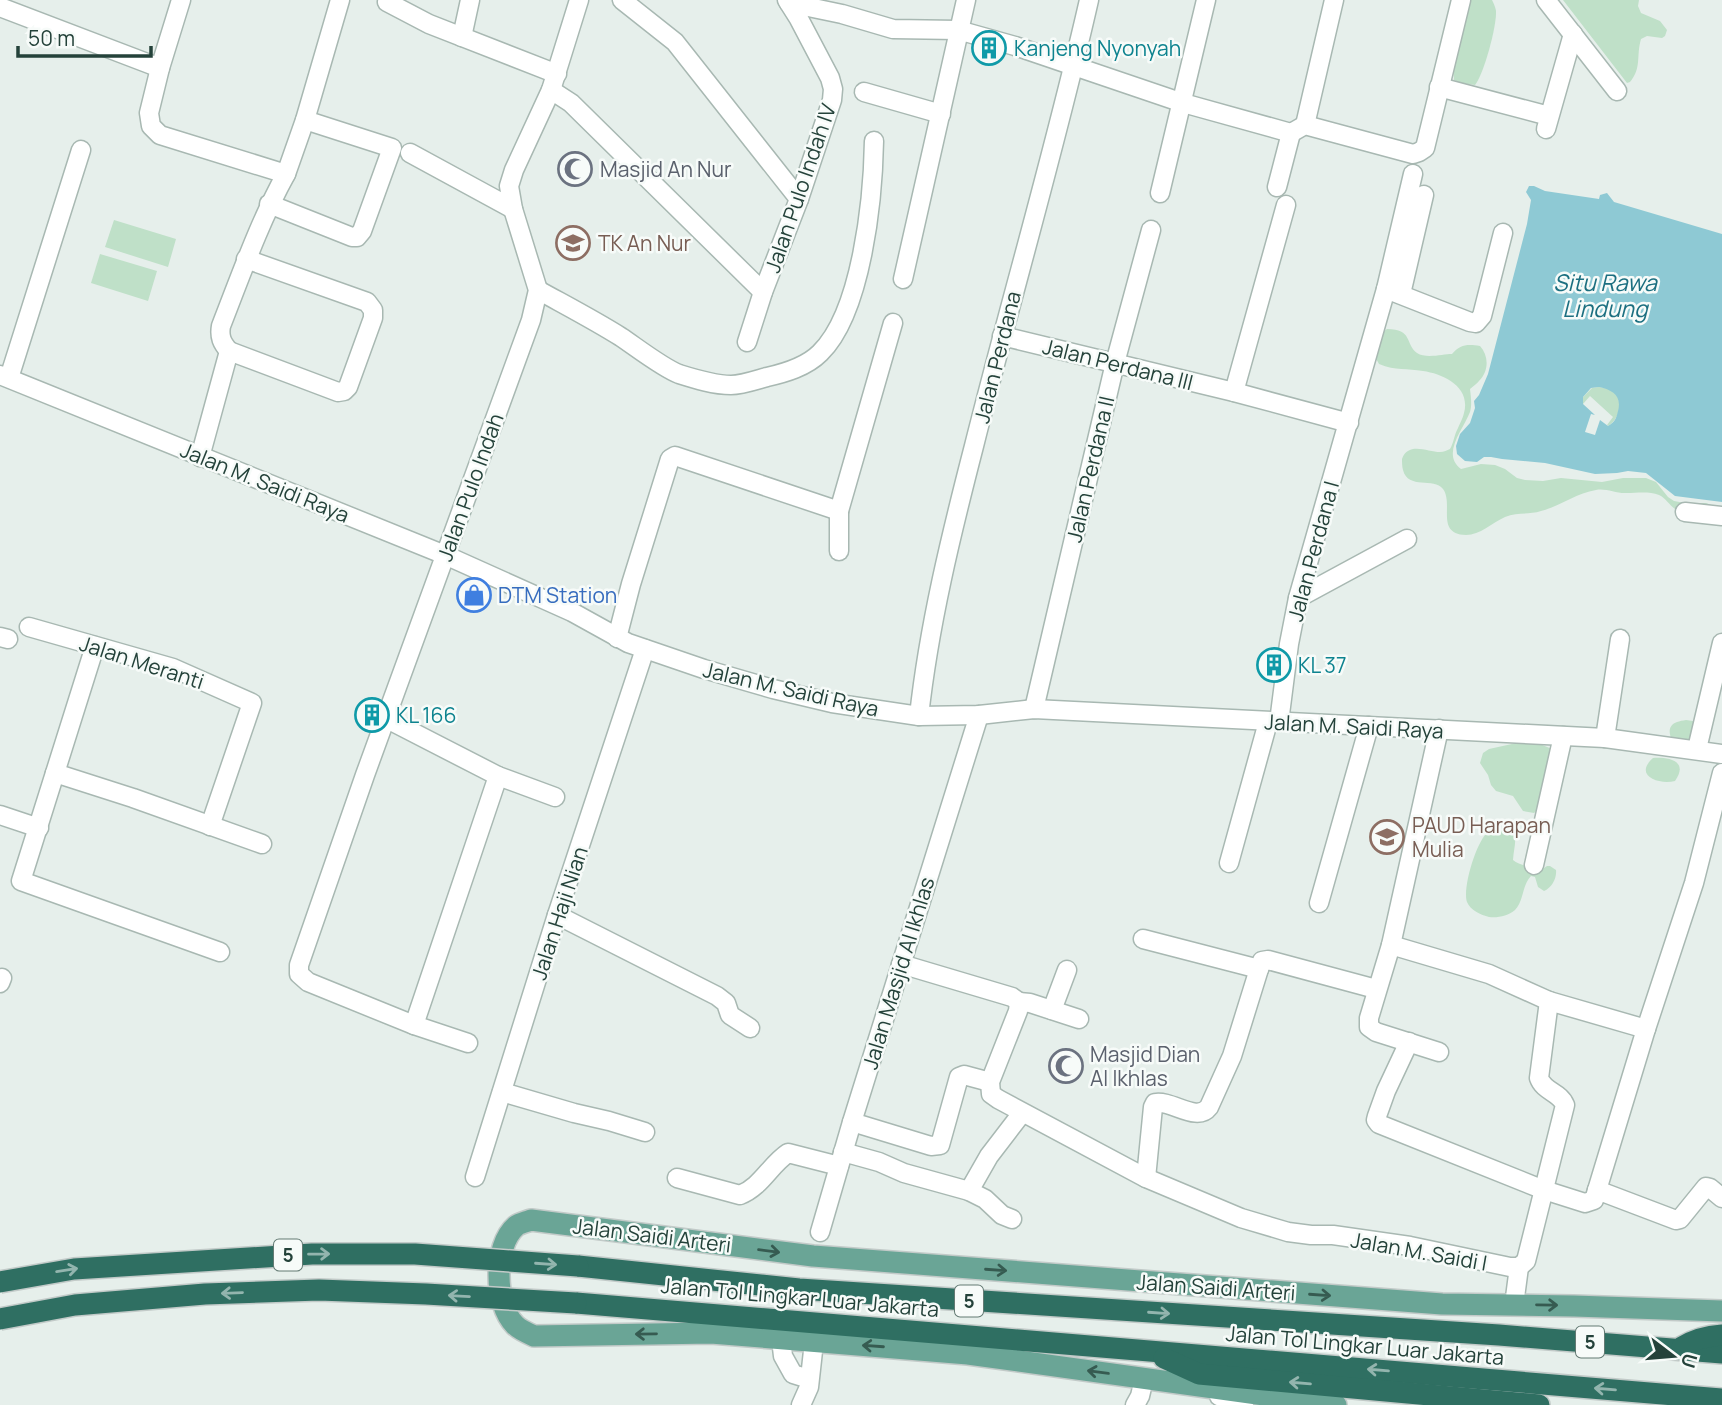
<svg xmlns="http://www.w3.org/2000/svg" width="1722" height="1405" font-family="Manrope,sans-serif">
	<style>
		.green { fill: #bfe0c8 }
		.water { fill: #8ec9d4; fill-rule: evenodd }
		.lines { fill: none; stroke-linecap: round; stroke-linejoin: round }
		.minor-casing { stroke: #a8b8b2; stroke-width: 21 }
		.major-casing { stroke: #c2cac8; stroke-width: 24 }
		.highway-casing { stroke: #c2cac8; stroke-width: 24 }
		.minor { stroke: #fff; stroke-width: 18 }
		.major { stroke: #6aa596; stroke-width: 21 }
		.highway { stroke: #2f6f62; stroke-width: 21 }
		.highway-bridge-casing { stroke: #c2cac8; stroke-width: 24; stroke-linecap: butt }
		.highway-bridge { stroke: #2f6f62; stroke-width: 21 }
		.oneway { stroke: #365b51 }
		.oneway2 { stroke: #93b5ae }
		.labels { text-anchor: middle; dominant-baseline: central; stroke-width: 5; stroke-linejoin: round; paint-order: stroke }
		.shield { fill: #f7fbf9; stroke: #637a73; stroke-width: 2 }
		.shield-label { font-size: 19px; font-weight: bold; fill: #24423a }
		.culture-label { font-size: 21px; fill: #0d838f; stroke: #f7fbf9; text-anchor: start }
		.worship-label { font-size: 21px; fill: #5b616d; stroke: #f7fbf9; text-anchor: start }
		.street-label { font-size: 21px; fill: #24423a; stroke: #f7fbf9 }
		.education-label { font-size: 21px; fill: #785e54; stroke: #f7fbf9; text-anchor: start }
		.shop-label { font-size: 21px; fill: #366cbe; stroke: #f7fbf9; text-anchor: start }
		.water-label { font-size: 23px; font-style: italic; fill: #1c6f80; stroke: #f7fbf9 }
	</style>
	<rect width="100%" height="100%" fill="#e6efeb"/>
	<g class="green">
		<path d="M1470,0H1492C1494,4 1495,6 1496,11C1497,25 1484,74 1475,85L1461,83L1454,80L1453,66L1463,22Z"/>
		<path d="M1563,0H1639L1638,6L1641,13L1660,21L1667,30L1665,36L1662,38L1647,36L1641,39C1636,56 1642,68 1630,82L1627,83Z"/>
		<path d="M114,220L176,239L168,267L105,247Z"/>
		<path d="M100,254L157,271L148,301L91,283Z"/>
		<path d="M1387,329C1413,329 1405,344 1417,353C1426,359 1443,354 1452,354C1460,344 1468,344 1480,346C1489,356 1489,371 1479,381C1477,384 1473,386 1470,389C1471,397 1472,405 1470,412C1463,430 1441,454 1461,469L1481,464L1495,465L1505,469L1517,478L1525,480L1543,481L1561,478L1602,482L1623,478H1646L1656,482L1668,497L1674,501L1685,503H1706L1717,507L1689,516C1684,514 1679,512 1675,509C1669,505 1666,498 1659,495C1649,491 1637,493 1627,493C1617,494 1606,488 1596,490C1577,493 1560,506 1541,511C1529,515 1517,512 1505,517C1492,523 1480,535 1466,535C1435,534 1454,504 1443,489C1434,477 1408,490 1403,470C1402,467 1402,462 1402,459C1408,441 1428,452 1440,452C1444,452 1447,450 1450,449C1454,442 1454,435 1458,428C1460,423 1463,418 1464,413C1471,387 1444,374 1423,371C1407,368 1396,371 1379,364L1374,355L1381,333Z"/>
		<path d="M1599,387L1609,389L1618,395C1621,407 1619,419 1608,426L1607,425L1613,417L1590,396L1583,404V397L1592,388Z"/>
		<path d="M1686,720L1693,721L1695,724L1693,741H1672C1666,726 1672,722 1686,720Z"/>
		<path d="M1521,742H1535L1552,749L1540,808L1534,813L1523,811L1513,796L1496,791L1491,785L1488,775L1480,763L1483,753L1489,749Z"/>
		<path d="M1653,758C1669,757 1689,761 1675,781C1659,785 1633,776 1653,758Z"/>
		<path d="M1499,827C1522,832 1514,842 1513,860C1519,865 1529,866 1538,872L1547,866H1550L1556,870C1557,878 1552,888 1544,891L1538,887L1535,877L1531,876C1522,885 1524,901 1515,910C1508,916 1498,918 1489,917C1481,915 1470,910 1467,902C1462,888 1477,839 1489,831C1491,829 1496,828 1499,827Z"/>
	</g>
	<path class="water" d="M1529,186H1534L1545,191L1599,199L1600,195L1607,193L1614,202L1722,234V502L1675,496L1646,473L1628,471L1617,473L1595,474L1545,463L1502,459L1491,457H1484L1477,462L1465,461L1457,454L1456,446L1460,434L1470,423L1475,408L1474,401L1479,395L1488,374L1527,224L1531,200L1526,192ZM1599,387C1613,390 1622,396 1618,411C1616,419 1615,422 1608,426L1600,420L1595,435L1585,432L1591,414L1595,415L1583,404V397L1591,388Z"/>
	<g class="lines">
		<g class="minor-casing">
			<g id="minor">
				<path d="M181,0L160,68L149,113L151,126L160,135L286,174L305,120L340,0"/>
				<path d="M622,0L675,42L799,199"/>
				<path d="M1546,0L1617,91"/>
				<path d="M387,2L429,24L557,74"/>
				<path d="M789,3L842,14L893,29L958,30L1015,46L1183,103L1291,133L1305,125L1413,154L1419,152L1425,148L1461,0"/>
				<path d="M0,7L160,68"/>
				<path d="M462,37L470,0"/>
				<path d="M1439,87L1549,116"/>
				<path d="M551,90L571,103L763,292"/>
				<path d="M864,92L941,114"/>
				<path d="M1305,125L1334,0"/>
				<path d="M1546,129L1573,34"/>
				<path d="M410,153L513,209"/>
				<path d="M1277,187L1291,133"/>
				<path d="M1160,193L1206,0"/>
				<path d="M269,204L352,237H357L362,231L392,148L305,120"/>
				<path d="M903,279L966,0"/>
				<path d="M1386,289L1470,322L1476,323L1482,316L1503,233"/>
				<path d="M538,290C565,305 594,320 621,337C636,347 663,368 679,374C695,379 714,385 731,385C742,385 756,380 767,377C785,373 806,367 820,353C862,312 873,199 874,141"/>
				<path d="M1401,294L1424,195"/>
				<path d="M1002,336L1234,392L1349,423"/>
				<path d="M747,342L763,292L799,199L832,100L833,89L830,78L799,19L787,0"/>
				<path d="M229,351L338,392L344,391L348,387L373,318V310L367,302L246,259"/>
				<path d="M0,375L445,555L572,612L628,643L704,669L773,689L832,703L919,716L979,715L1034,709L1605,738L1722,754"/>
				<path d="M9,378L81,150"/>
				<path d="M1234,392L1286,205"/>
				<path d="M200,457L229,351C222,343 219,337 221,326C241,275 259,223 286,174"/>
				<path d="M1685,512L1722,516"/>
				<path d="M839,551V511"/>
				<path d="M1298,598L1407,539"/>
				<path d="M29,627L173,668L252,703L210,826"/>
				<path d="M0,637L8,639"/>
				<path d="M617,638L631,584L670,459L675,456L839,511L893,323"/>
				<path d="M95,646L21,881L220,952"/>
				<path d="M1034,709L1115,363L1151,230"/>
				<path d="M919,716C929,625 951,535 974,446C1011,298 1055,150 1089,0"/>
				<path d="M387,719L498,776L414,1025"/>
				<path d="M1279,722L1289,644L1298,598L1386,289L1413,174"/>
				<path d="M1605,738L1620,639"/>
				<path d="M1697,749L1722,643"/>
				<path d="M55,773L133,798L262,844"/>
				<path d="M498,776L555,797"/>
				<path d="M0,815L39,828"/>
				<path d="M1229,863L1268,722"/>
				<path d="M1534,865L1563,736"/>
				<path d="M1319,903L1369,726"/>
				<path d="M557,915L717,996L726,1003L730,1015L750,1028"/>
				<path d="M1143,939L1259,969L1262,961L1268,960L1376,989"/>
				<path d="M1391,945L1489,974L1549,1001L1646,1029"/>
				<path d="M901,964L1012,997L1019,1002L1018,1011L990,1082L991,1094L998,1099L1146,1178L1241,1218L1288,1232L1311,1235H1333L1410,1246L1510,1267H1519L1526,1261L1565,1105C1560,1092 1544,1092 1539,1078L1549,1001"/>
				<path d="M0,983L2,978"/>
				<path d="M1019,1002L1030,1003L1079,1019"/>
				<path d="M1052,1010L1067,970"/>
				<path d="M1409,1042L1386,1091L1377,1116L1376,1120L1379,1124L1544,1190L1585,1203L1594,1200L1646,1029L1694,883L1722,773"/>
				<path d="M468,1043L414,1025L308,982L299,974V965L365,775L531,320L538,290L513,209L509,186L514,170L551,90L579,0"/>
				<path d="M1439,1052L1376,1032L1369,1027V1018L1391,945L1439,729"/>
				<path d="M502,1092L574,1113L609,1121L645,1132"/>
				<path d="M852,1122L931,1146L940,1145L959,1077L964,1075L990,1082"/>
				<path d="M843,1152L879,1162L904,1173L969,1191L985,1199L1002,1215L1012,1219"/>
				<path d="M475,1177L557,915L645,649"/>
				<path d="M677,1178L740,1195C761,1187 770,1165 788,1153L839,1166"/>
				<path d="M1146,1178L1153,1107L1155,1103C1172,1100 1197,1123 1209,1107L1232,1056L1259,969"/>
				<path d="M1597,1190L1676,1220L1680,1219L1706,1187L1710,1188L1722,1198"/>
				<path d="M969,1191L989,1156L1022,1113"/>
				<path d="M820,1232L852,1122L979,715"/>
				<path d="M1514,1305L1519,1267"/>
				<path d="M781,1339L783,1356L793,1374L809,1379"/>
				<path d="M1217,1389L1219,1396L1230,1402L1244,1405"/>
				<path d="M801,1405L809,1387L814,1342"/>
				<path d="M1135,1405L1140,1396L1144,1379"/>
			</g>
		</g>
		<g class="major-casing">
			<path id="major" d="M1336,1405L968,1354L711,1333L534,1336C527,1333 520,1330 515,1325C494,1304 493,1246 516,1226C520,1223 526,1222 531,1220L813,1256L1442,1304L1574,1306L1722,1311"/>
		</g>
		<g class="highway-casing">
			<g id="highway">
				<path d="M578,1266L799,1289L1499,1335L1722,1353"/>
				<path d="M576,1303L1722,1399"/>
				<path d="M1682,1347C1695,1339 1707,1336 1722,1335"/>
				<path d="M1164,1358L1199,1374L1539,1405"/>
			</g>
		</g>
		<use href="#minor" class="minor"/>
		<use href="#major" class="major"/>
		<use href="#highway" class="highway"/>
		<g class="highway-bridge-casing">
			<g id="highway-bridge">
				<path d="M0,1282L74,1269L312,1254H415L578,1266"/>
				<path d="M0,1319L75,1305L205,1294L319,1290L426,1294L576,1303"/>
			</g>
		</g>
		<use href="#highway-bridge" class="highway-bridge"/>
	</g>
	<defs><path id="oneway-shaft" d="M-6 0H5M1.5-3L5.5 0L1.5 3" fill="none" stroke-width="1.6" stroke-linecap="round" stroke-linejoin="round" transform="scale(1.75)"/></defs>
	<g class="oneway">
		<use href="#oneway-shaft" transform="translate(769 1251) rotate(7)"/>
		<use href="#oneway-shaft" transform="translate(996 1270) rotate(4)"/>
		<use href="#oneway-shaft" transform="translate(1320 1295) rotate(4)"/>
		<use href="#oneway-shaft" transform="translate(1547 1305) rotate(1)"/>
		<use href="#oneway-shaft" transform="translate(646 1334) rotate(179)"/>
		<use href="#oneway-shaft" transform="translate(873 1346) rotate(-176)"/>
		<use href="#oneway-shaft" transform="translate(1098 1372) rotate(-172)"/>
	</g>
	<g class="oneway2">
		<use href="#oneway-shaft" transform="translate(319 1254) rotate(-1)"/>
		<use href="#oneway-shaft" transform="translate(546 1264) rotate(4)"/>
		<use href="#oneway-shaft" transform="translate(67 1270) rotate(-9)"/>
		<use href="#oneway-shaft" transform="translate(232 1293) rotate(178)"/>
		<use href="#oneway-shaft" transform="translate(459 1296) rotate(-177)"/>
		<use href="#oneway-shaft" transform="translate(1159 1313) rotate(4)"/>
		<use href="#oneway-shaft" transform="translate(1378 1370) rotate(-175)"/>
		<use href="#oneway-shaft" transform="translate(1300 1383) rotate(-175)"/>
		<use href="#oneway-shaft" transform="translate(1605 1389) rotate(-175)"/>
	</g>
	<defs>
		<g id="building-ring" transform="scale(1.75)"><circle r="9.5" fill="#f7fbf9" stroke="#0f9aa8" stroke-width="1.5"/><path d="M-4-6H4V6H1V3H-1V6H-4ZM-2.5-4.3h1.7v1.8h-1.7ZM.8-4.3h1.7v1.8H.8ZM-2.5-1h1.7V.8h-1.7ZM.8-1h1.7V.8H.8Z" fill="#0f9aa8"/></g>
		<g id="mosque-ring" transform="scale(1.75)"><circle r="9.5" fill="#f7fbf9" stroke="#6b7280" stroke-width="1.5"/><path d="M3.5-4.9A6 6 0 1 0 3.5 4.9A5 5 0 1 1 3.5-4.9Z" fill="#6b7280"/></g>
		<g id="school-ring" transform="scale(1.75)"><circle r="9.5" fill="#f7fbf9" stroke="#8d6e63" stroke-width="1.5"/><path d="M0-5L7-2L0 1L-7-2ZM-4 1L0 2.5L4 1V4Q0 6-4 4Z" fill="#8d6e63"/></g>
		<g id="shop-ring" transform="scale(1.75)"><circle r="9.5" fill="#f7fbf9" stroke="#3f7fe0" stroke-width="1.5"/><path d="M-5-2.5h2.3a2.7 3.5 0 0 1 5.4 0H5L5.5 6h-11ZM-1.5-2.5h3a1.5 2.3 0 0 0-3 0Z" fill="#3f7fe0"/></g>
	</defs>
	<g fill-rule="evenodd">
		<use href="#building-ring" x="989" y="48"/>
		<use href="#mosque-ring" x="575" y="169"/>
		<use href="#school-ring" x="573" y="243"/>
		<use href="#shop-ring" x="474" y="595"/>
		<use href="#building-ring" x="1274" y="665"/>
		<use href="#building-ring" x="372" y="715"/>
		<use href="#school-ring" x="1387" y="837"/>
		<use href="#mosque-ring" x="1066" y="1066"/>
	</g>
	<g class="labels">
		<g class="shield">
			<rect x="274" y="1239.5" width="28" height="31" rx="5"/>
			<rect x="955" y="1285.5" width="28" height="31" rx="5"/>
			<rect x="1576" y="1326.5" width="28" height="31" rx="5"/>
		</g>
		<g class="shield-label">
			<text x="288" y="1255">5</text>
			<text x="969" y="1301">5</text>
			<text x="1590" y="1342">5</text>
		</g>
		<g class="culture-label">
			<text x="1014" y="48">Kanjeng Nyonyah</text>
			<text x="1298" y="665">KL 37</text>
			<text x="396" y="715">KL 166</text>
		</g>
		<g class="worship-label">
			<text x="600" y="169">Masjid An Nur</text>
			<text x="1090" y="1054">Masjid Dian<tspan x="1090" dy="24">Al Ikhlas</tspan></text>
		</g>
		<g class="street-label">
			<text transform="translate(800 188) rotate(-71)">Jalan Pulo Indah IV</text>
			<text transform="translate(997 357) rotate(-76)">Jalan Perdana</text>
			<text transform="translate(1118 364) rotate(14)">Jalan Perdana III</text>
			<text transform="translate(1090 469) rotate(-77)">Jalan Perdana II</text>
			<text transform="translate(265 482) rotate(22)">Jalan M. Saidi Raya</text>
			<text transform="translate(470 487) rotate(-70)">Jalan Pulo Indah</text>
			<text transform="translate(1313 551) rotate(-75)">Jalan Perdana I</text>
			<text transform="translate(142 662) rotate(18)">Jalan Meranti</text>
			<text transform="translate(791 689) rotate(13)">Jalan M. Saidi Raya</text>
			<text transform="translate(1354 726) rotate(3)">Jalan M. Saidi Raya</text>
			<text transform="translate(559 913) rotate(-72)">Jalan Haji Nian</text>
			<text transform="translate(898 973) rotate(-73)">Jalan Masjid Al Ikhlas</text>
			<text transform="translate(652 1235) rotate(7)">Jalan Saidi Arteri</text>
			<text transform="translate(1419 1251) rotate(10)">Jalan M. Saidi I</text>
			<text transform="translate(1216 1287) rotate(4)">Jalan Saidi Arteri</text>
			<text transform="translate(800 1297) rotate(5)">Jalan Tol Lingkar Luar Jakarta</text>
			<text transform="translate(1365 1345) rotate(5)">Jalan Tol Lingkar Luar Jakarta</text>
		</g>
		<g class="education-label">
			<text x="598" y="243">TK An Nur</text>
			<text x="1412" y="825">PAUD Harapan<tspan x="1412" dy="24">Mulia</tspan></text>
		</g>
		<g class="shop-label">
			<text x="498" y="595">DTM Station</text>
		</g>
		<g class="water-label">
			<text x="1605" y="282">Situ Rawa<tspan x="1605" dy="26">Lindung</tspan></text>
		</g>
	</g>
	<g transform="translate(1673 1356) rotate(106)" stroke="#f7fbf9" stroke-width="5" paint-order="stroke">
	<path d="M0-5L12 26L0 18L-12 26Z" fill="#24423a"/>
	<text y="-10" font-size="19" font-weight="bold" text-anchor="middle" fill="#24423a">U</text>
	</g>
	<path d="M18 46v10h133v-10" fill="none" stroke="#24423a" stroke-width="3.5"/>
	<text x="28" y="46" font-size="21" fill="#24423a" stroke="#f7fbf9" stroke-width="5" paint-order="stroke">50 m</text>
</svg>
